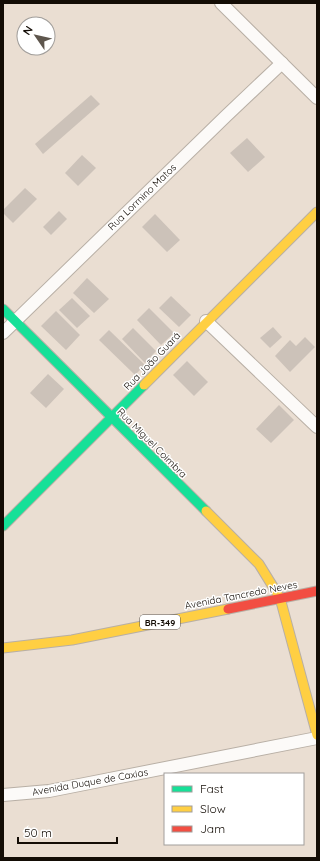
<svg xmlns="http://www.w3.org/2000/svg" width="320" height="861" font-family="Quicksand,sans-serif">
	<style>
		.building { fill: #ccc2b9 }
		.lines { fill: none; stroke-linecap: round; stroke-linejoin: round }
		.street-casing { stroke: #b8afa5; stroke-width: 14 }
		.fast-casing { stroke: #b8afa5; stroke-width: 11 }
		.slow-casing { stroke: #b8afa5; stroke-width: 11 }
		.jam-casing { stroke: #b8afa5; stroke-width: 11 }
		.street { stroke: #fcfaf8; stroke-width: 12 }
		.fast { stroke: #16e098; stroke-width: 9 }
		.slow { stroke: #ffcf43; stroke-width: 9 }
		.jam { stroke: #f24e42; stroke-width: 9 }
		.labels { text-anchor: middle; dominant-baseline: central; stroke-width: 3; stroke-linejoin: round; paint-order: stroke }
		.shield { fill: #fff; stroke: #5a5550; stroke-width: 1 }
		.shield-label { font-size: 9px; font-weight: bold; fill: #130c05 }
		.street-label { font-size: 10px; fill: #130c05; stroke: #fff }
	</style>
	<rect width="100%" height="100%" fill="#eaded2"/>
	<g class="building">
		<path d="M91,95L100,104L43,154L35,144Z"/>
		<path d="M247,138L265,157L248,172L230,153Z"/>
		<path d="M82,155L96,168L78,186L65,173Z"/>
		<path d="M25,188L37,199L13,223L3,213V210Z"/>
		<path d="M59,211L67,219L51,235L43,227Z"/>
		<path d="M155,214L180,240L167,252L142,227Z"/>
		<path d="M87,278L109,299L94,313L73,293Z"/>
		<path d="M171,296L191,315L179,327L159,308Z"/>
		<path d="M72,298L90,316L77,328L59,310Z"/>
		<path d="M149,308L174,333L161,345L137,320Z"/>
		<path d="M56,311L80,335L66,350L41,326Z"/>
		<path d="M273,327L282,337L270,348L260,338Z"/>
		<path d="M133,328L156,351L145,363L122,339Z"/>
		<path d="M109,330L145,365L135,375L99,340Z"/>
		<path d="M305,337L315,347L290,372L275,356L290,340L296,346Z"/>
		<path d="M187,361L208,382L194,396L173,375Z"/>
		<path d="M48,374L64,389L46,408L30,393Z"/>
		<path d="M279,405L294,420L271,443L256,429Z"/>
	</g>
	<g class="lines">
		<g class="street-casing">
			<g id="street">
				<path d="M221,3L317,98"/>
				<path d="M206,321L317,427"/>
				<path d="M3,333L226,116L282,63"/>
				<path d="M3,795L49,791L317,738"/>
			</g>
		</g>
		<g class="fast-casing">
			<g id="fast">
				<path d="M3,309L206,511"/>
				<path d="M3,526L144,385"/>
			</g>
		</g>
		<g class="slow-casing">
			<g id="slow">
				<path d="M144,385L317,212"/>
				<path d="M206,511L259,564L280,598L317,735"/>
				<path d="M3,648L72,640L228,609"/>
			</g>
		</g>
		<g class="jam-casing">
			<path id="jam" d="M228,609L317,591"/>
		</g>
		<use href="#street" class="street"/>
		<use href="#fast" class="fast"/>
		<use href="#slow" class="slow"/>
		<use href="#jam" class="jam"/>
	</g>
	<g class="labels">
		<rect class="shield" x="140" y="615" width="40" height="14" rx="3"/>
		<g class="shield-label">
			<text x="160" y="622">BR-349</text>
		</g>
		<g class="street-label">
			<text transform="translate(142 197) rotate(-44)">Rua Lormino Matos</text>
			<text transform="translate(152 361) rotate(-46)">Rua João Guará</text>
			<text transform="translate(152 443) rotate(45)">Rua Miguel Coimbra</text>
			<text transform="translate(241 595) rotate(-11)">Avenida Tancredo Neves</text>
			<text transform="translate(90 782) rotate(-10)">Avenida Duque de Caxias</text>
		</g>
	</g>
	<rect width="320" height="861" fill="none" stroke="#130c05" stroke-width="8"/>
	<rect x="164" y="773" width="140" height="72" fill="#ffffff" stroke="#a19e9b"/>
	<rect x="172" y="786" width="20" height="6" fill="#16e098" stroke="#a19e9b"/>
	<text x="200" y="793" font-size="12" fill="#130c05">Fast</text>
	<rect x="172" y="806" width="20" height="6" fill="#ffcf43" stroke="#a19e9b"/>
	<text x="200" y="813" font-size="12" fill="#130c05">Slow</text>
	<rect x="172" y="826" width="20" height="6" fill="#f24e42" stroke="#a19e9b"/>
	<text x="200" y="833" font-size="12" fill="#130c05">Jam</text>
	<g transform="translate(36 36) rotate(304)"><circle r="19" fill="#ffffff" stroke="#a19e9b"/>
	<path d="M0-3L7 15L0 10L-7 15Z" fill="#5e564d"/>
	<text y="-6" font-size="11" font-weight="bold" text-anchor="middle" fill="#130c05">N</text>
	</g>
	<path d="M18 837v6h99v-6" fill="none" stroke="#130c05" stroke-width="2"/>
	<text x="24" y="837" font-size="12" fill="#130c05" stroke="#ffffff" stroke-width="3" paint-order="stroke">50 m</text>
</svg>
